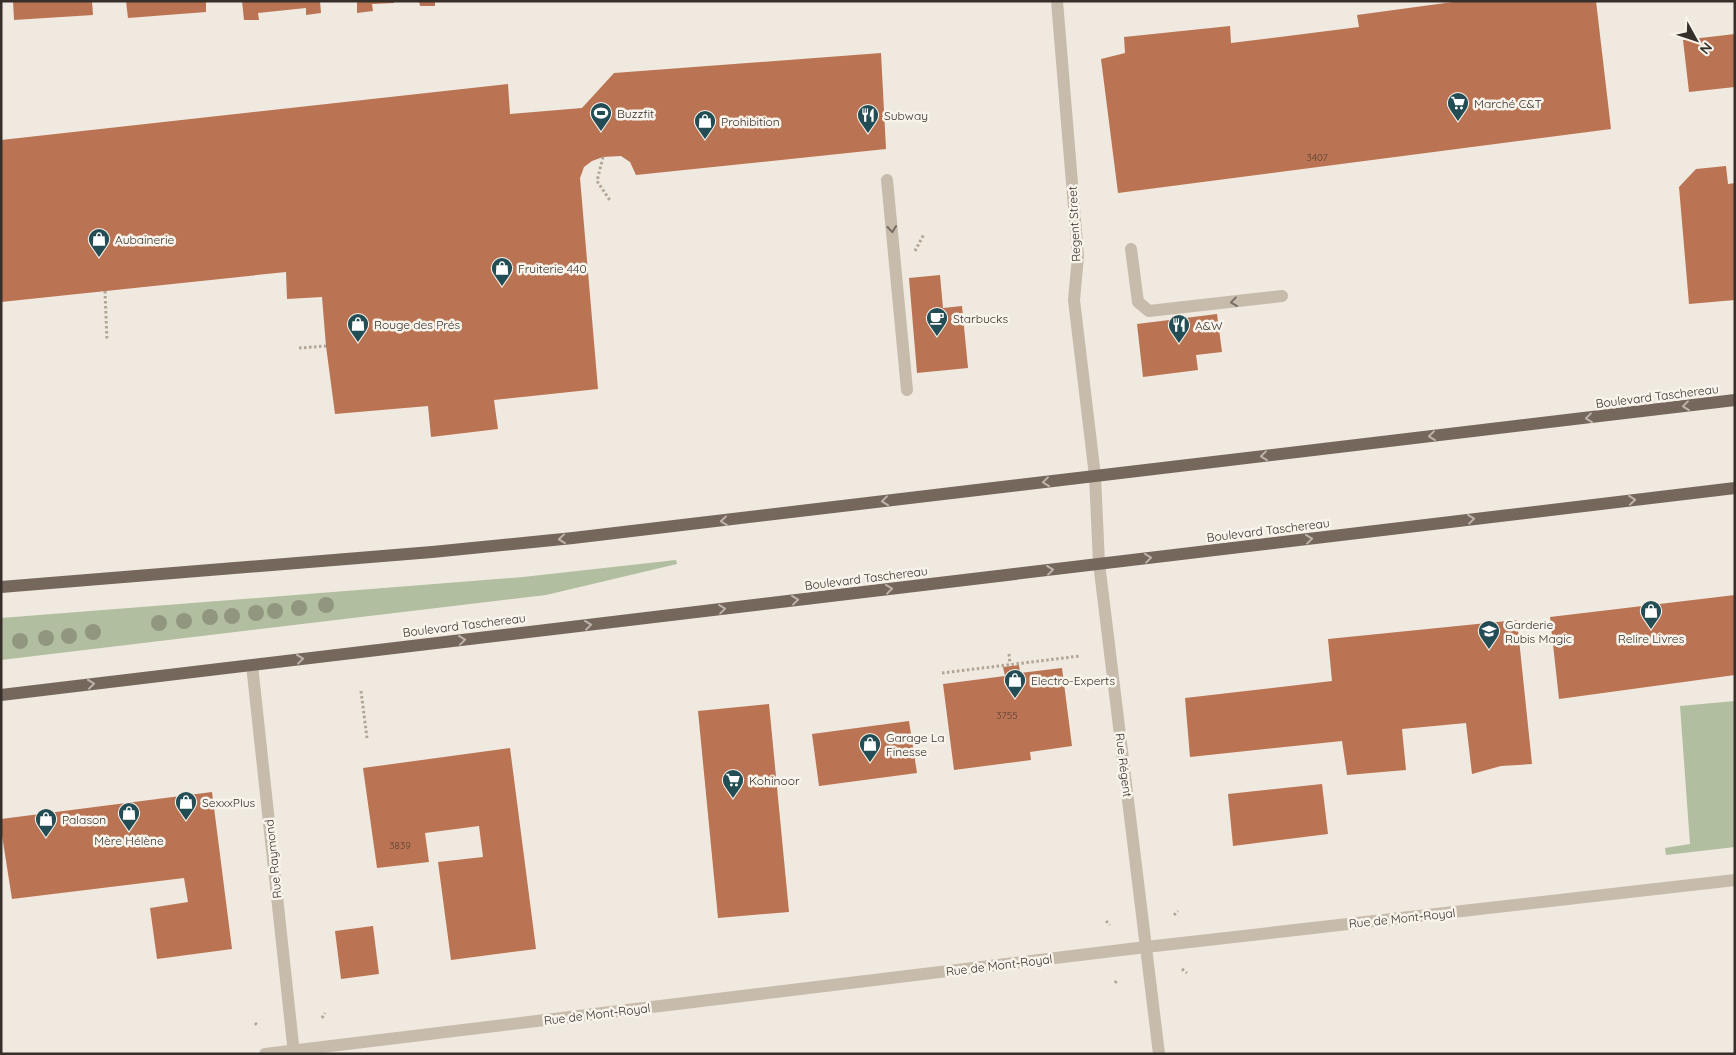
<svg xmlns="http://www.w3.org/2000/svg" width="1736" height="1055" font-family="Quicksand,sans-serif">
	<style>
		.green { fill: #b2bea0 }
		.building { fill: #ba7453 }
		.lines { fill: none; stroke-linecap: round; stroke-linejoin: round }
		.path { stroke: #b3a596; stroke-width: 3; stroke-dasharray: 2.5 2.5; stroke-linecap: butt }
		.lane { stroke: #c7bbac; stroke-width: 12 }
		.street { stroke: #c7bbac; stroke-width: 12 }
		.primary { stroke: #76675d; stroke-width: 12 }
		.tree { fill: #91967f }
		.oneway { stroke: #776e64 }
		.oneway2 { stroke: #beb4ab }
		.labels { text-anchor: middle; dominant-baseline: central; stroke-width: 5; stroke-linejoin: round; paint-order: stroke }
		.number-label { font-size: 10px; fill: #574034 }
		.poi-label { font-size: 12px; fill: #362f2a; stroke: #f8f3eb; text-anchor: start }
		.street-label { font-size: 12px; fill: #362f2a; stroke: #f8f3eb }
	</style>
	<rect width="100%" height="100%" fill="#f0e9df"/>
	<g class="green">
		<path d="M676,560L677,564L546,595L1,660V618L523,577Z"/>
		<path d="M1735,701V847L1666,855L1665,848L1690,844L1680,706Z"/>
	</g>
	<g class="building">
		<path d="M13,1H92L93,15L14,20Z"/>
		<path d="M126,1H206V12L128,18Z"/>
		<path d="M242,1H320L321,13L306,15V8L258,13L259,20H244Z"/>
		<path d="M357,1H394V3L372,4L373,11L357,13Z"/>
		<path d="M419,1H435V6H420Z"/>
		<path d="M1460,1H1596L1611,129L1118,193L1101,59L1125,53L1124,37L1230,26L1231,43L1359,27L1357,15Z"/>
		<path d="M1735,34V87L1689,92L1683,40Z"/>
		<path d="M881,53L886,149L636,175L630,162L621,156L603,157L592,161L584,167L580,178L598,389L494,400L498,429L431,437L428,406L335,414L326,346L322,297L287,299L286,272L1,302V140L508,84L510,114L582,108L614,73Z"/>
		<path d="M1726,166L1728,184L1735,183V300L1689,304L1679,187L1696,169Z"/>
		<path d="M940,275L943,308L962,306L968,368L917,373L909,278Z"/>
		<path d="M1217,314L1222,352L1196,355L1198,370L1143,377L1137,324Z"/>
		<path d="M1735,595V675L1559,699L1550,617Z"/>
		<path d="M1517,620L1532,764L1501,766L1472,774L1466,723L1402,729L1406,770L1347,775L1342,741L1190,757L1185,698L1332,681L1328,639Z"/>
		<path d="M1019,665L1020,673L1062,668L1072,746L1030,752L1031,760L954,770L943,684L1005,676L1003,667Z"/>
		<path d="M769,704L789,912L718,918L698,711Z"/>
		<path d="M909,721L917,773L819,786L812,734Z"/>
		<path d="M510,748L536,949L451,960L438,862L483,857L479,826L425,833L429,862L377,868L363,768Z"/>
		<path d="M1322,784L1328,834L1233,846L1228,794Z"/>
		<path d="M212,792L232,949L157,959L150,908L188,902L184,878L12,899L1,829V819Z"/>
		<path d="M373,926L379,974L341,979L335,931Z"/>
	</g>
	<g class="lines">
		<g class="path">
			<path d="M603,157L597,181L611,202"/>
			<path d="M915,251L924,234"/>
			<path d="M105,291L107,341"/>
			<path d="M299,348L326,346"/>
			<path d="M1009,654L1010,664"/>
			<path d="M942,673L1080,656"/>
			<path d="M361,691L367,738"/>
			<path d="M1174,915L1178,911"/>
			<path d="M1106,921L1110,925"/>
			<path d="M1182,969L1187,973"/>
			<path d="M1115,983L1118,979"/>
			<path d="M322,1018L325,1013"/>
			<path d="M255,1023L258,1026"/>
		</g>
		<g class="lane">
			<path d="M887,180L907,390"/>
			<path d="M1131,249L1138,302L1149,311L1282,296"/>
		</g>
		<g class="street">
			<path d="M1057,1L1078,256L1074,300L1095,476L1099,563L1159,1054"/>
			<path d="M252,665L294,1054"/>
			<path d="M265,1054L1146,947L1735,880"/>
		</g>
		<g class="primary">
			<path d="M1,587L432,552L573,538L1735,400"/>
			<path d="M1,695L1735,488"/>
		</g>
	</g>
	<g class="tree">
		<circle cx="326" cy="605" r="8"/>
		<circle cx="299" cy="608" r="8"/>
		<circle cx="275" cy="611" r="8"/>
		<circle cx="256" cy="613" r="8"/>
		<circle cx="232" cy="616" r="8"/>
		<circle cx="210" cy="617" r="8"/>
		<circle cx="184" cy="621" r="8"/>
		<circle cx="159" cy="623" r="8"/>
		<circle cx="93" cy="632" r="8"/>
		<circle cx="69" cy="636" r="8"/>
		<circle cx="46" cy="638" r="8"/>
		<circle cx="20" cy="641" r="8"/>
	</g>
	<defs><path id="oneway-chevron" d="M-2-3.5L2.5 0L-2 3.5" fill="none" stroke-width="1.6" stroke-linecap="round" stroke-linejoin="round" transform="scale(1.25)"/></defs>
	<g class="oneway">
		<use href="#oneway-chevron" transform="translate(892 229) rotate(84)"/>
		<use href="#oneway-chevron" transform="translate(1234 302) rotate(173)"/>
	</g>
	<g class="oneway2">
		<use href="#oneway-chevron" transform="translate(1686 406) rotate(173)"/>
		<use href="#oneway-chevron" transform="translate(1589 418) rotate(173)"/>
		<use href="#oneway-chevron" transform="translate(1432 436) rotate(173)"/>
		<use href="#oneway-chevron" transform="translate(1264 456) rotate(173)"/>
		<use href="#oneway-chevron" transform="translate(1046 482) rotate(173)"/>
		<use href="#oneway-chevron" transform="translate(1632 500) rotate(-6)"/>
		<use href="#oneway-chevron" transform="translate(885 501) rotate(173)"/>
		<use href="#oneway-chevron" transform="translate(1471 519) rotate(-7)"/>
		<use href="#oneway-chevron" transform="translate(724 521) rotate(174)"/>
		<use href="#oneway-chevron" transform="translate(562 539) rotate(174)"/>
		<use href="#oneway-chevron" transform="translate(1309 539) rotate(-7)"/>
		<use href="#oneway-chevron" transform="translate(1148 558) rotate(-7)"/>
		<use href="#oneway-chevron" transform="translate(1050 570) rotate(-7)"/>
		<use href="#oneway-chevron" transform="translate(889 589) rotate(-7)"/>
		<use href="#oneway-chevron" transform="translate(795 600) rotate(-7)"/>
		<use href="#oneway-chevron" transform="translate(722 609) rotate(-7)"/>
		<use href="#oneway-chevron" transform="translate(588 625) rotate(-7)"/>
		<use href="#oneway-chevron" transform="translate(462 640) rotate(-7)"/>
		<use href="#oneway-chevron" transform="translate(300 659) rotate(-7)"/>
		<use href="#oneway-chevron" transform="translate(91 684) rotate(-7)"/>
	</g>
	<defs>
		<g id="supermarket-pin" transform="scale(1.125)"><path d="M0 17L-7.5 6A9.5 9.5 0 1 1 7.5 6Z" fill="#234d54" stroke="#f8f3eb"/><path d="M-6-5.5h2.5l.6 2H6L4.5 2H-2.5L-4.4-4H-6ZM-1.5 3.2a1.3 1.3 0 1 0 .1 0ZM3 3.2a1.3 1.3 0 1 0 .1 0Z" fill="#fff"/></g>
		<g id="stadium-pin" transform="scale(1.125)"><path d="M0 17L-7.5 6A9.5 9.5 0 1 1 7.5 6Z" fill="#234d54" stroke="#f8f3eb"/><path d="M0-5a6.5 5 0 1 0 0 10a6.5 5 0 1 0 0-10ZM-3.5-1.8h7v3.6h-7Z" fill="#fff"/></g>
		<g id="restaurant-pin" transform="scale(1.125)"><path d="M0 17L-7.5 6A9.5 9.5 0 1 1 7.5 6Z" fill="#234d54" stroke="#f8f3eb"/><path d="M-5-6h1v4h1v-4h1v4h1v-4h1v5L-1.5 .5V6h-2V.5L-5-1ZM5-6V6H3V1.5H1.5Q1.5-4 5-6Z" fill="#fff"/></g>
		<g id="shop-pin" transform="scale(1.125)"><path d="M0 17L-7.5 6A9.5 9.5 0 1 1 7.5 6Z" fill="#234d54" stroke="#f8f3eb"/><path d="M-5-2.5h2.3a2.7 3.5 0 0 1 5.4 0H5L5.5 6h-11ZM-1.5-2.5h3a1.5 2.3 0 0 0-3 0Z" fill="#fff"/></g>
		<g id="cafe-pin" transform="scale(1.125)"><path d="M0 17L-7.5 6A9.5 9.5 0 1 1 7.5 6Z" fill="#234d54" stroke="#f8f3eb"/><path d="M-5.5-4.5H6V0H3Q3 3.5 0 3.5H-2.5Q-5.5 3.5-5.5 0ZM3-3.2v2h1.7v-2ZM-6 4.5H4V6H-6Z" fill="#fff"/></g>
		<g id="school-pin" transform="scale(1.125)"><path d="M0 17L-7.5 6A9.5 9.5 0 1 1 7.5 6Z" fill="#234d54" stroke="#f8f3eb"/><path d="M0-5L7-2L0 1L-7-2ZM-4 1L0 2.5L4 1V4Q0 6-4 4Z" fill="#fff"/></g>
	</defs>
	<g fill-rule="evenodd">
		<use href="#supermarket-pin" x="1458" y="103"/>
		<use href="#stadium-pin" x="601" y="113"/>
		<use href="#restaurant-pin" x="868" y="115"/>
		<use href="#shop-pin" x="705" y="121"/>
		<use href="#shop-pin" x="99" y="239"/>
		<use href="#shop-pin" x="502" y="268"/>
		<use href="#cafe-pin" x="937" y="318"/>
		<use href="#shop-pin" x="358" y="324"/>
		<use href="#restaurant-pin" x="1179" y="325"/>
		<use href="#shop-pin" x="1651" y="611"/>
		<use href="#school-pin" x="1489" y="631"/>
		<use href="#shop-pin" x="1015" y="680"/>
		<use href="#shop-pin" x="870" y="744"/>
		<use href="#supermarket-pin" x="733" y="780"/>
		<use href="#shop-pin" x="186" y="802"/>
		<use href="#shop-pin" x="129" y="813"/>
		<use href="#shop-pin" x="46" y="819"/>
	</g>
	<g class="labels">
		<g class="number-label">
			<text x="1317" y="157">3407</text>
			<text x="1007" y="715">3755</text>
			<text x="400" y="845">3839</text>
		</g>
		<g class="poi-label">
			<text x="1474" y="103">Marché C&amp;T</text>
			<text x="617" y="113">Buzzfit</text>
			<text x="884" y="115">Subway</text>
			<text x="721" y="121">Prohibition</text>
			<text x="115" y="239">Aubainerie</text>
			<text x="518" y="268">Fruiterie 440</text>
			<text x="953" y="318">Starbucks</text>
			<text x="374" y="324">Rouge des Prés</text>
			<text x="1195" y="325">A&amp;W</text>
			<text x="1505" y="624">Garderie<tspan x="1505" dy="14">Rubis Magic</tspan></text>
			<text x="1651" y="638" text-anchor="middle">Relire Livres</text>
			<text x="1031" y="680">Electro-Experts</text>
			<text x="886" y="737">Garage La<tspan x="886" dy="14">Finesse</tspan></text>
			<text x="749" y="780">Kohinoor</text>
			<text x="202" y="802">SexxxPlus</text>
			<text x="62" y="819">Palason</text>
			<text x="129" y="840" text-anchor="middle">Mère Hélène</text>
		</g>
		<g class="street-label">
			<text transform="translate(1074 224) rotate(-93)">Regent Street</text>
			<text transform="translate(1657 396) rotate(-7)">Boulevard Taschereau</text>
			<text transform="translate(1268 530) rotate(-7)">Boulevard Taschereau</text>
			<text transform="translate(866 578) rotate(-7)">Boulevard Taschereau</text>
			<text transform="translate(464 625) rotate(-7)">Boulevard Taschereau</text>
			<text transform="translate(1124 765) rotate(83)">Rue Régent</text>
			<text transform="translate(273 859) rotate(-96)">Rue Raymond</text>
			<text transform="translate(1402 918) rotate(-6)">Rue de Mont-Royal</text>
			<text transform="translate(999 965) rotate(-7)">Rue de Mont-Royal</text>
			<text transform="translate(597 1014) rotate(-7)">Rue de Mont-Royal</text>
		</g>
	</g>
	<rect width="1736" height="1055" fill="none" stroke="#362f2a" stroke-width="5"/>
	<g transform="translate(1696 40) rotate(130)" stroke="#f8f3eb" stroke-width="4" paint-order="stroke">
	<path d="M0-4L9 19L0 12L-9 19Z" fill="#362f2a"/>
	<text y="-8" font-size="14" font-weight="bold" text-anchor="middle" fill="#362f2a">N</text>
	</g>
</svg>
